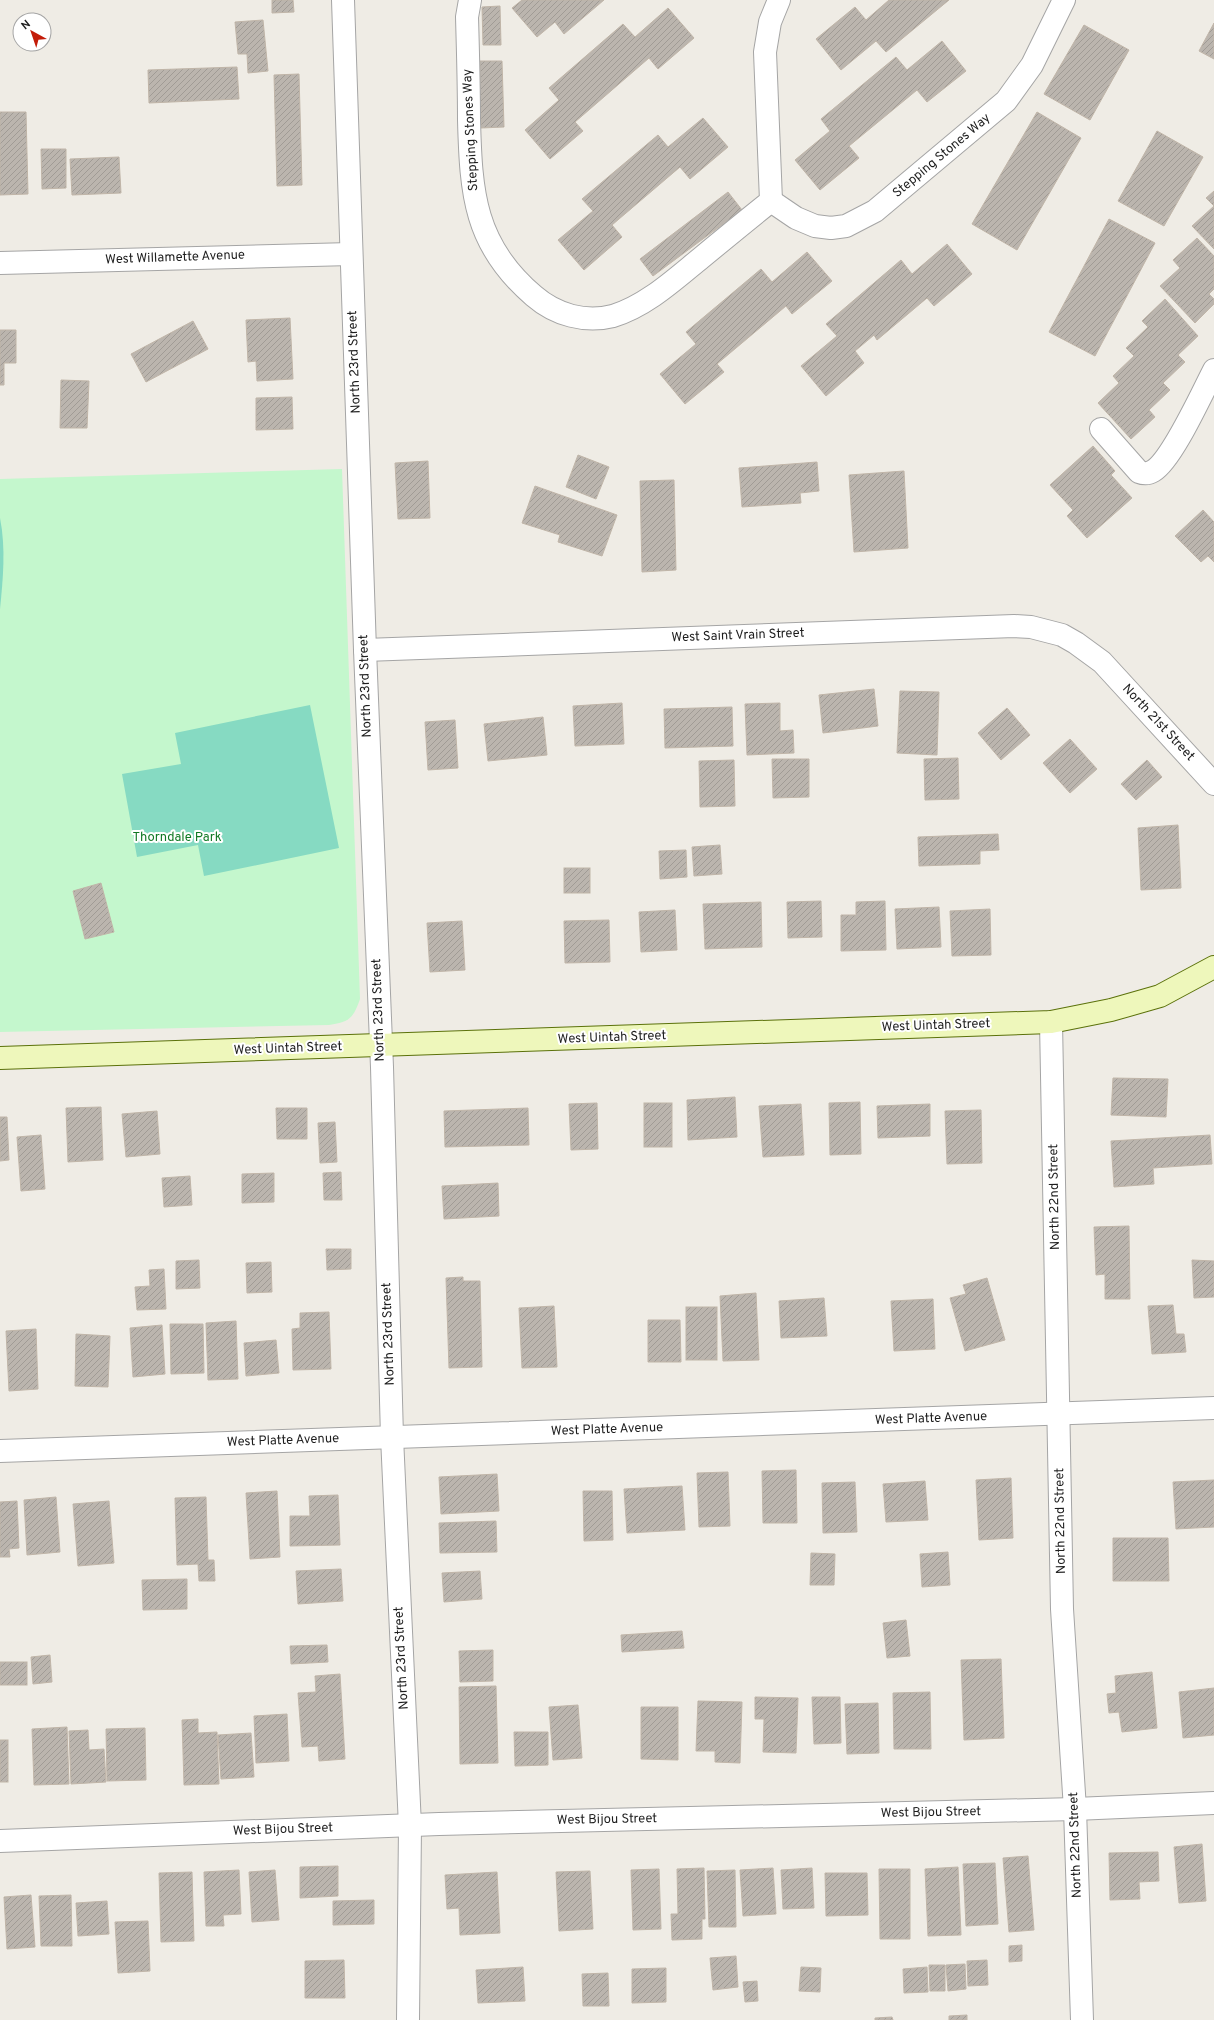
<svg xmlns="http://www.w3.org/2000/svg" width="1214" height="2020" font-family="Overpass,sans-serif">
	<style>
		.park { fill: #c4f7cd }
		.pitch { fill: #86dac2 }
		.building { fill: url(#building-hatch); stroke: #c0b5a8 }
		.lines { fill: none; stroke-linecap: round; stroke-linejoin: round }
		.street-casing { stroke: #a5a5a5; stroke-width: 24 }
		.secondary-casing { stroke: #5b710a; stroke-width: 24 }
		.street { stroke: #fff; stroke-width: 22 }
		.secondary { stroke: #eef7bb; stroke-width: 22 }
		.labels { text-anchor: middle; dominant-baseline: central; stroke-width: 4; stroke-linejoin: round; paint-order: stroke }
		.street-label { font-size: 13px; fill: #1e1e1e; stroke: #fff }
		.park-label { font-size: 13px; fill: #107823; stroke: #fff }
	</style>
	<defs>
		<pattern id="building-hatch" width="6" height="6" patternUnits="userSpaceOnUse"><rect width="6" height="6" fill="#bbb5ae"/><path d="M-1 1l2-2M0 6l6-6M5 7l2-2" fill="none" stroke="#a09b95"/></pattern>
	</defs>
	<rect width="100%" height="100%" fill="#efece5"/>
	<path class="park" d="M342,469L360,999C353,1019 349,1022 329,1025L0,1032V479Z"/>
	<g class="pitch">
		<path d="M0,518C6,548 3,579 0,609Z"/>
		<path d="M310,705L339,848L204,876L198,845L137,857L122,774L181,764L175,733Z"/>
	</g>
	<g class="building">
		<path d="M272,0H293L294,12L272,13Z"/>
		<path d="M522,0H604L564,34L555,22L537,37L512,8Z"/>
		<path d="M889,0H949L886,52L876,41L841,70L816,39L855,7L866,20Z"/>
		<path d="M500,6L501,45H483L482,7Z"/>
		<path d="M668,8L694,38L658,69L649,58L575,122L583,131L550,159L525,130L559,100L549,88L623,24L635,37Z"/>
		<path d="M263,20L268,71L248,73L247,54H238L235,22Z"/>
		<path d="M1214,23V59L1199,51Z"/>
		<path d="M1084,25L1129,50L1090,120L1044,94Z"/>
		<path d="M942,41L966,71L927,102L917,90L849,146L859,158L820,190L795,160L830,131L821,119L896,57L907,70Z"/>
		<path d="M480,61H502L504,127L481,128Z"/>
		<path d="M237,67L239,99L149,103L148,70Z"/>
		<path d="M299,74L302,185L277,186L274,75Z"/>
		<path d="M0,112H26L28,194L0,195Z"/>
		<path d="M1037,112L1081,138L1017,250L972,224Z"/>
		<path d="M703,118L728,147L690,179L680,167L612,225L622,237L584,270L558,240L593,211L582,199L658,135L668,147Z"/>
		<path d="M1157,131L1203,157L1164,226L1118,201Z"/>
		<path d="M41,149H66V188L42,189Z"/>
		<path d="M119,157L121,193L72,195L70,159Z"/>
		<path d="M1214,191V249L1192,226L1214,206L1206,198Z"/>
		<path d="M728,192L742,210L653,276L640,259Z"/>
		<path d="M1109,219L1155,243L1095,356L1049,332Z"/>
		<path d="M1197,238L1214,256V289L1209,294L1214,299V304L1195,323L1160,286L1180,268L1173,260Z"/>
		<path d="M947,244L972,274L934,306L927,298L877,340L874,335L855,351L864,363L826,396L801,366L837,336L826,324L901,260L912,274Z"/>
		<path d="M807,252L832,281L792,314L786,306L717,364L724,372L685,404L660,374L696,344L686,332L761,269L772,282Z"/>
		<path d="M1165,299L1198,336L1178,355L1185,362L1163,383L1170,390L1149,410L1155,417L1131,439L1098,403L1119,383L1113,376L1134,356L1126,348L1148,327L1142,321Z"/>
		<path d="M290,318L293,379L257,381L256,361L248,362L246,320Z"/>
		<path d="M193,321L208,349L146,382L131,354Z"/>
		<path d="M0,330H16V363H4V385H0Z"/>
		<path d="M61,380L89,381L87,428H60Z"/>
		<path d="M292,397L293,429L256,430V398Z"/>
		<path d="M1093,446L1115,471L1111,475L1132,498L1087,538L1067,516L1073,510L1050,485Z"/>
		<path d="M578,455L609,467L596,499L566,487Z"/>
		<path d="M428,461L430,518L398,519L395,463Z"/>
		<path d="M817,462L819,491L800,493L801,503L742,507L739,468Z"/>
		<path d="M904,471L908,548L854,552L849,475Z"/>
		<path d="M674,480L676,570L642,572L640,481Z"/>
		<path d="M535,486L617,515L602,556L558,542L560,535L522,523Z"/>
		<path d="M1203,510L1214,522V562L1208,556L1201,562L1175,536Z"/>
		<path d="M874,689L878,726L823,733L819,695Z"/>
		<path d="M900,691L939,692L937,755L897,753Z"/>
		<path d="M622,703L624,744L575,746L573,706Z"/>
		<path d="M780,703V731L793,730L794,753L747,755L745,704Z"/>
		<path d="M732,707L733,746L665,748L664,709Z"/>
		<path d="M1007,708L1030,735L1001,760L978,733Z"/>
		<path d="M543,717L547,755L488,761L484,724Z"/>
		<path d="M455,720L458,768L428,770L425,722Z"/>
		<path d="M1070,739L1097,769L1070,793L1043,763Z"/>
		<path d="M958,758L959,799L925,800L924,759Z"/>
		<path d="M772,759H809V797L773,798Z"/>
		<path d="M734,760L735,806L700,807L699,761Z"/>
		<path d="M1147,760L1162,777L1136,800L1121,784Z"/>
		<path d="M1178,825L1181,888L1141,890L1138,828Z"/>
		<path d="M998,834L999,850L980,851V864L919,866L918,837Z"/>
		<path d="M720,845L722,874L694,876L692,847Z"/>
		<path d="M686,850L687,877L660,879L659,851Z"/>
		<rect x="564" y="868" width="26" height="25"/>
		<path d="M101,883L114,932L85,939L73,891Z"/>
		<path d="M821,901L822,937L788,938L787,902Z"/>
		<path d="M885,901L886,950L841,951V915H856V902Z"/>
		<path d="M761,902L762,947L705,949L703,904Z"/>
		<path d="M939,907L941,947L897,949L895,909Z"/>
		<path d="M990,909L991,955L952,956L950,911Z"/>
		<path d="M675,910L677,950L641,952L639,912Z"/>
		<path d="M609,920L610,962L565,963L564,921Z"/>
		<path d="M462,921L465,970L430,972L427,923Z"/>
		<path d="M1113,1078L1168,1079L1166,1117L1111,1115Z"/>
		<path d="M735,1097L737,1137L688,1140L687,1100Z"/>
		<path d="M860,1102L861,1154L830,1155L829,1103Z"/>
		<path d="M597,1103L598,1149L571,1150L569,1104Z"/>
		<rect x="644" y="1103" width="28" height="44"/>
		<path d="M801,1104L804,1155L763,1157L759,1106Z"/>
		<path d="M930,1104V1136L878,1138L877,1106Z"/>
		<path d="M101,1107L103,1160L68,1162L66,1108Z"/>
		<path d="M276,1108H307V1139H277Z"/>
		<path d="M528,1108L529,1145L445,1147L444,1111Z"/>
		<path d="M981,1110L982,1163L947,1164L945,1111Z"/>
		<path d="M157,1111L160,1154L126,1157L122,1114Z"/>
		<path d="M0,1117H7L9,1160L0,1161Z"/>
		<path d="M335,1122L337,1162L320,1163L318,1123Z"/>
		<path d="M41,1135L45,1189L21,1191L17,1137Z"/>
		<path d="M1210,1135L1212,1164L1153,1168L1154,1184L1114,1187L1111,1141Z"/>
		<path d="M341,1172L342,1200H324L323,1173Z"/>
		<path d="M274,1173V1202L242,1203V1174Z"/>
		<path d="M190,1176L192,1205L164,1207L162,1178Z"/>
		<path d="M498,1183L499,1216L444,1219L442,1186Z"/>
		<path d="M1129,1226L1130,1299H1105V1274L1096,1275L1094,1227Z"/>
		<path d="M326,1249H351V1269L327,1270Z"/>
		<path d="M199,1260L200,1288L176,1289V1261Z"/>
		<path d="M1192,1260L1214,1261V1297L1194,1298Z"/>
		<path d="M271,1262L272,1292L247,1293L246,1263Z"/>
		<path d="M164,1269L166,1309L137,1310L135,1287L150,1286L149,1270Z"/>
		<path d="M463,1277V1281H480L482,1367L449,1368L446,1278Z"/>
		<path d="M987,1278L1005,1340L965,1351L950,1298L966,1294L963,1285Z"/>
		<path d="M756,1293L759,1360L723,1361L720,1296Z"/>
		<path d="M824,1298L827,1336L781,1338L779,1301Z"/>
		<path d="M933,1299L935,1349L894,1351L891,1301Z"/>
		<path d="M1173,1305L1176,1334H1184L1186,1352L1152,1354L1148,1306Z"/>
		<path d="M554,1306L557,1367L522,1368L519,1308Z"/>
		<rect x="686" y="1307" width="31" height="53"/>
		<path d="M329,1312L331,1369L293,1370L292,1329L300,1328V1313Z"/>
		<path d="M648,1320H680L681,1362H648Z"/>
		<path d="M236,1321L238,1379L208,1380L206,1323Z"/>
		<path d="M170,1324H203L204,1373L171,1374Z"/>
		<path d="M162,1325L165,1374L133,1377L130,1328Z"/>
		<path d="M36,1329L38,1389L9,1391L6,1331Z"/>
		<path d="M76,1334L110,1336L108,1387L75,1386Z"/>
		<path d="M276,1340L279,1373L246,1376L244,1343Z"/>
		<path d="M796,1470L797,1523H763L762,1471Z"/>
		<path d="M728,1472L730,1526L699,1527L697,1473Z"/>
		<path d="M497,1474L499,1511L441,1514L439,1477Z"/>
		<path d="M1011,1478L1013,1538L979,1540L976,1480Z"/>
		<path d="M1214,1480V1527L1176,1529L1173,1482Z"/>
		<path d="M925,1481L928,1520L886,1522L883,1484Z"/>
		<path d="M855,1482L857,1532L823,1533L822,1483Z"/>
		<path d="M682,1486L685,1530L627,1533L624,1489Z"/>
		<path d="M277,1491L280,1557L250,1559L246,1493Z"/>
		<path d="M583,1491H612L613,1540L584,1541Z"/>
		<path d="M338,1495L340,1545L290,1546V1516H310L309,1496Z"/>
		<path d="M56,1497L60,1552L27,1555L24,1500Z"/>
		<path d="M206,1497L208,1560H214L215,1581H199L198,1564L177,1565L175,1498Z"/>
		<path d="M17,1501L19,1548L9,1549L10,1557H0V1502Z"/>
		<path d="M109,1501L114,1563L78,1566L73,1504Z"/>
		<path d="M496,1521L497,1552L440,1553L439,1523Z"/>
		<path d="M1113,1538H1168L1169,1581H1113Z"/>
		<path d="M948,1552L950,1585L922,1587L920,1554Z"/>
		<path d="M811,1553L835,1554L834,1585H810Z"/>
		<path d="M341,1569L343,1601L298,1604L296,1571Z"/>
		<path d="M480,1571L482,1599L444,1602L442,1573Z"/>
		<path d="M187,1579V1609L143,1610L142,1580Z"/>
		<path d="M906,1620L910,1656L887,1658L883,1623Z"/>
		<path d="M682,1631L684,1648L622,1652L621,1635Z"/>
		<path d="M327,1645L328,1662L291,1664L290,1646Z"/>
		<path d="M493,1650V1681L460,1682L459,1651Z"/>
		<path d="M50,1655L52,1682L33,1684L31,1657Z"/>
		<path d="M1001,1659L1004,1738L964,1740L961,1660Z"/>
		<rect x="0" y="1662" width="27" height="23"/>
		<path d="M1152,1672L1157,1728L1122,1732L1119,1712L1109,1713L1107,1694L1116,1693L1115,1676Z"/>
		<path d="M340,1674L345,1759L319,1761L318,1746L302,1747L298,1693L316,1692L315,1676Z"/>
		<path d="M496,1686L498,1763L460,1764L459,1687Z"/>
		<path d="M1214,1688V1735L1183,1738L1179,1692Z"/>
		<path d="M930,1692L931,1749H894L893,1693Z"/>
		<path d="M755,1697L798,1698L796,1753L763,1752L764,1719H755Z"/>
		<path d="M812,1697H840L841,1743L814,1744Z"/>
		<path d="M698,1701L742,1702L740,1763L715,1762V1751H696Z"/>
		<path d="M878,1703L879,1753L847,1754L845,1704Z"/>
		<path d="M578,1705L582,1758L553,1760L549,1707Z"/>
		<path d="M641,1707H678V1760L641,1759Z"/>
		<path d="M287,1714L289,1761L256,1763L254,1716Z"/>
		<path d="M198,1719V1733L217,1732L219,1784L184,1785L182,1720Z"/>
		<path d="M67,1727L69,1784L34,1785L32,1729Z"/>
		<path d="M145,1728L146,1780L107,1781L106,1729Z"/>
		<path d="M88,1730L89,1750L104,1749L106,1782L71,1784L69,1731Z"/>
		<path d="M514,1732H548V1765L515,1766Z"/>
		<path d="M251,1733L254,1777L221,1779L218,1735Z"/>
		<rect x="0" y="1740" width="8" height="42"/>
		<path d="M1202,1844L1206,1901L1179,1903L1174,1847Z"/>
		<path d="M1158,1852L1159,1881L1139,1882L1140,1899L1110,1900L1109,1853Z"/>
		<path d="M1028,1856L1034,1930L1009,1932L1003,1858Z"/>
		<path d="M995,1863L998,1924L966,1926L963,1864Z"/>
		<path d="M338,1866V1896L300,1898V1867Z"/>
		<path d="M958,1867L961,1935L928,1936L925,1869Z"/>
		<path d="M704,1868L705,1919H702V1939L672,1940L671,1914H678L677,1869Z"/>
		<path d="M773,1868L776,1914L743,1916L740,1870Z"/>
		<path d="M812,1868L814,1908L783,1909L781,1870Z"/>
		<path d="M659,1869L661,1929L633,1930L631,1870Z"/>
		<path d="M879,1869H910V1939H880Z"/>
		<path d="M239,1870L241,1914L223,1915L224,1926H206L204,1872Z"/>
		<path d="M275,1870L279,1920L252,1922L249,1872Z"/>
		<path d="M735,1870L736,1927H709L707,1871Z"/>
		<path d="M590,1871L593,1929L559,1931L556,1872Z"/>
		<path d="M192,1872L194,1941L161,1942L159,1873Z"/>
		<path d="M497,1872L500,1933L460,1935L459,1908L447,1909L445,1875Z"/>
		<path d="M825,1873H867L868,1915L826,1916Z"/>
		<path d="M31,1895L35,1947L7,1949L4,1897Z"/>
		<path d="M71,1895L72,1946H41L39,1896Z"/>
		<path d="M374,1900V1924L333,1925V1901Z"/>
		<path d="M107,1901L109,1934L78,1936L76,1903Z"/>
		<path d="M148,1921L150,1971L118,1973L115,1922Z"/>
		<path d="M1022,1945V1961L1009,1962V1946Z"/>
		<path d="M736,1956L738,1987L713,1990L710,1958Z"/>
		<path d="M344,1960L345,1998H305V1961Z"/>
		<path d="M987,1960L988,1985L968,1986L967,1961Z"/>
		<path d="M965,1964L966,1989L948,1991L946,1965Z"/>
		<path d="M929,1965H945V1991H930Z"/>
		<path d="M523,1967L525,2001L478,2003L476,1970Z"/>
		<path d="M801,1967L821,1968L820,1992L799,1991Z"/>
		<path d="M927,1967L928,1992L904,1993L903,1969Z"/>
		<path d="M666,1968V2002L632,2003V1969Z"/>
		<path d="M608,1973L609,2006H583L582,1974Z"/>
		<path d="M757,1981L758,2001L745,2002L743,1982Z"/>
		<path d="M967,2015V2020H949V2016Z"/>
		<path d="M892,2017L893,2020H875V2018Z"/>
	</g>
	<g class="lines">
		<g class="street-casing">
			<g id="street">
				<path d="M343,0L365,650L382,1067L392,1437L410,1826L408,2020"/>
				<path d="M470,0L467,17C468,51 469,85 469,120C471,193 474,245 534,296C556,315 585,323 613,316C646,306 674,280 701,258C724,239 747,220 771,201L765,52L770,22L779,0"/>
				<path d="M771,201L796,218L815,226L831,228L846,226L875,211L1006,101L1032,65L1064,0"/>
				<path d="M0,263L351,254"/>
				<path d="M1101,429L1139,472C1144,474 1148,474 1153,471C1172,460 1202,393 1214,370"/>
				<path d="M365,650L1014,626L1031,627L1062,635L1076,643L1102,662L1214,784"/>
				<path d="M1051,1022L1062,1609L1075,1809L1082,2020"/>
				<path d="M0,1451L1214,1408"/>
				<path d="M0,1841L439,1824L1075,1809L1214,1803"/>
			</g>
		</g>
		<g class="secondary-casing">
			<path id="secondary" d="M0,1058L1051,1022L1111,1010L1160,996L1214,967"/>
		</g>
		<use href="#street" class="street"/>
		<use href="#secondary" class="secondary"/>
	</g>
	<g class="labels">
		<g class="street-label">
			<text transform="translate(471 130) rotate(-93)">Stepping Stones Way</text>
			<text transform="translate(942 156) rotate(-40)">Stepping Stones Way</text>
			<text transform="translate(175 258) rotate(-2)">West Willamette Avenue</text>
			<text transform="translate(355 362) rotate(-92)">North 23rd Street</text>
			<text transform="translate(738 636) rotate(-2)">West Saint Vrain Street</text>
			<text transform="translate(366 686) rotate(-92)">North 23rd Street</text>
			<text transform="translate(1158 723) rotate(47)">North 21st Street</text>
			<text transform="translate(379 1010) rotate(-92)">North 23rd Street</text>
			<text transform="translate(936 1026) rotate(-2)">West Uintah Street</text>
			<text transform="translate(612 1038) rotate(-2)">West Uintah Street</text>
			<text transform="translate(288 1049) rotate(-2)">West Uintah Street</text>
			<text transform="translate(1055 1197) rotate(-91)">North 22nd Street</text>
			<text transform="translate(389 1334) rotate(-92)">North 23rd Street</text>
			<text transform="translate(931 1419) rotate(-2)">West Platte Avenue</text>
			<text transform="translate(607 1430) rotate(-2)">West Platte Avenue</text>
			<text transform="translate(283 1441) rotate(-2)">West Platte Avenue</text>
			<text transform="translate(1061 1521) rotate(-91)">North 22nd Street</text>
			<text transform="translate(402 1658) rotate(-93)">North 23rd Street</text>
			<text transform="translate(931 1813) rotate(-1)">West Bijou Street</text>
			<text transform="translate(607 1820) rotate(-1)">West Bijou Street</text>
			<text transform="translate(283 1830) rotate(-2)">West Bijou Street</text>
			<text transform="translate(1076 1845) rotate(-92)">North 22nd Street</text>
		</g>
		<g class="park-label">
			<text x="177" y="838">Thorndale Park</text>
		</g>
	</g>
	<g transform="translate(32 32) rotate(320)"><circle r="19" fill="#ffffff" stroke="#a5a5a5"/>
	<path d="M0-3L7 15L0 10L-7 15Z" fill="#c31c09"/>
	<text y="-6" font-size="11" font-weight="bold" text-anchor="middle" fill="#1e1e1e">N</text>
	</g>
</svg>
